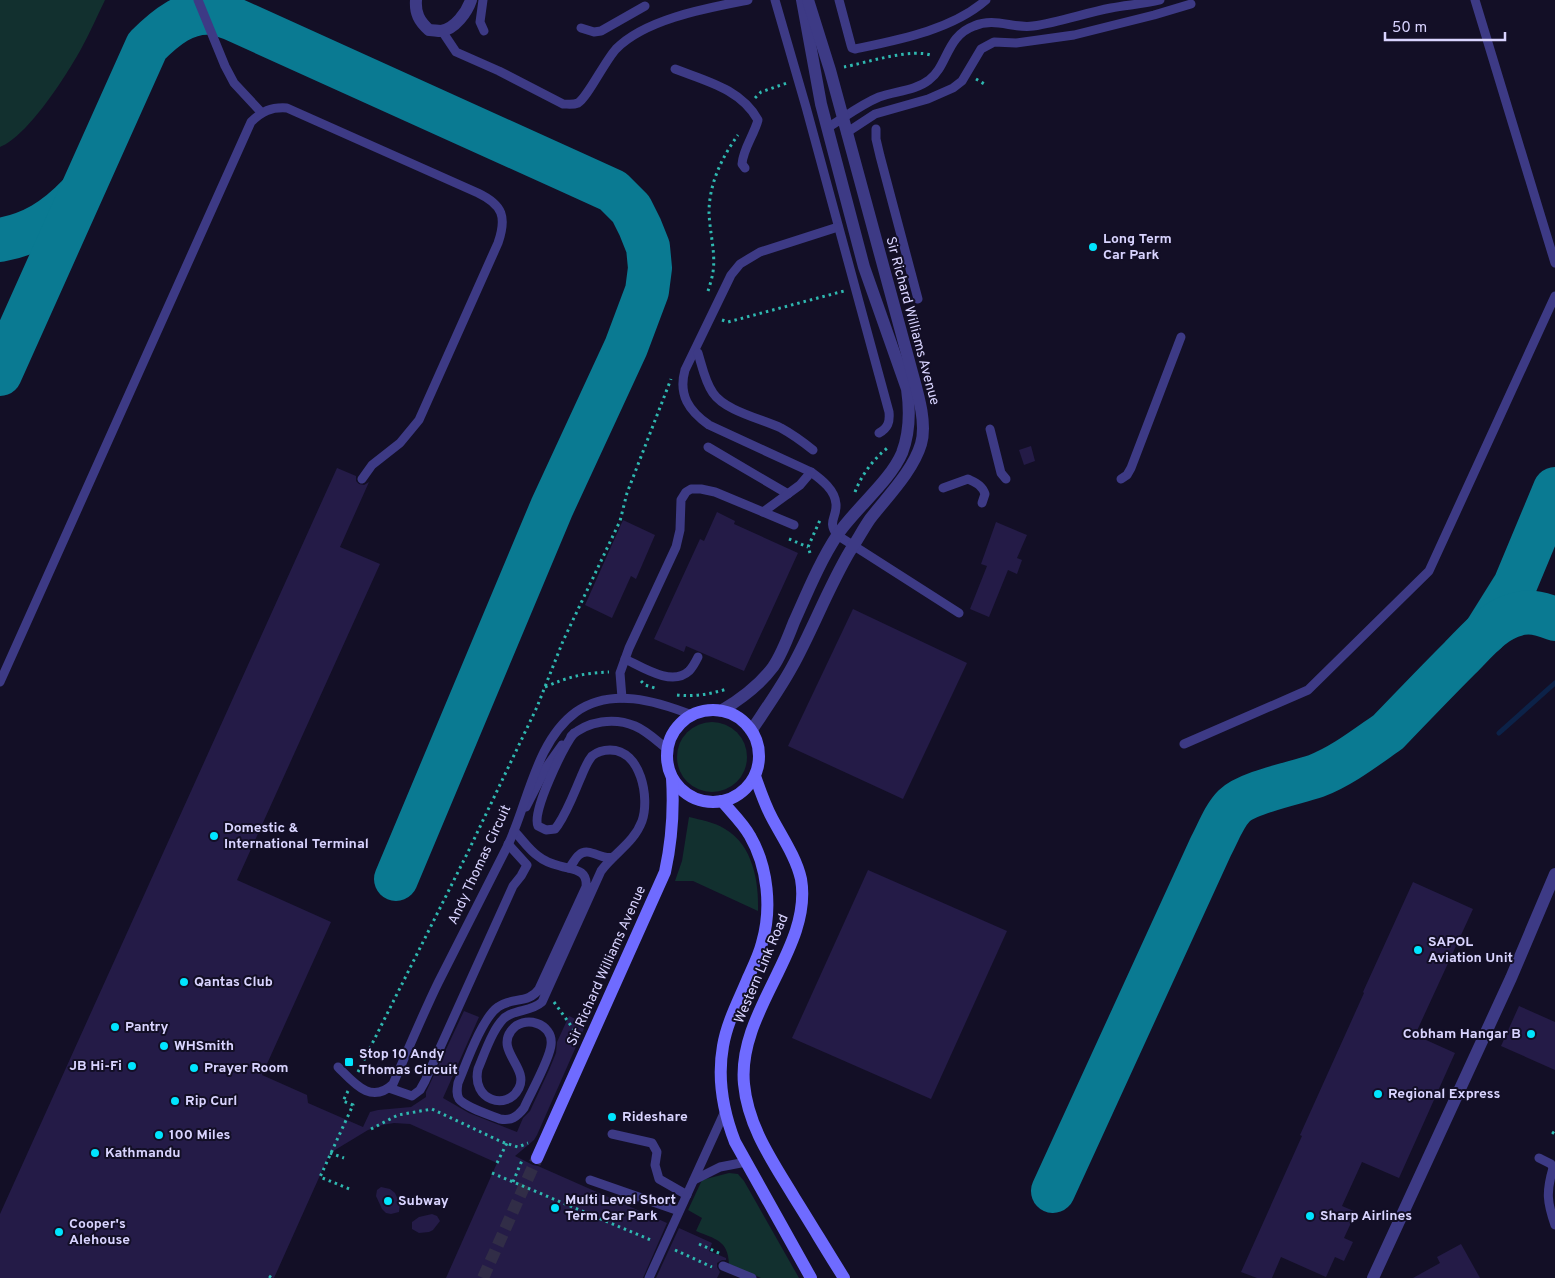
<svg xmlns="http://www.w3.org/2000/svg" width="1555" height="1278" font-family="Overpass,sans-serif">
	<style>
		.green { fill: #12302f }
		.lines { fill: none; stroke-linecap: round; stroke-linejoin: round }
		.stream { stroke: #0c2248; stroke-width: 5 }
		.taxiway { stroke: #0a7a92; stroke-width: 44 }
		.building { fill: #241b47 }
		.secondary-tunnel { stroke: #312d47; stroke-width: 12; stroke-dasharray: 12 6; stroke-linecap: butt }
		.path { stroke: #2fb8b0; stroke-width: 3; stroke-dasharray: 2.5 4; stroke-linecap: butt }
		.lane { stroke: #3d3a85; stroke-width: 9 }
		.street { stroke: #3d3a85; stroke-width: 12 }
		.secondary { stroke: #6f6bff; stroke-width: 12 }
		.poi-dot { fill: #00e5ff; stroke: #130f26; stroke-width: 2 }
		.labels { text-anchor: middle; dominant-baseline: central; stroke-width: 4; stroke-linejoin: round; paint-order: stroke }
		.poi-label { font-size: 14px; font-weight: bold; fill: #d9d4ff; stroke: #130f26; text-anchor: start }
		.street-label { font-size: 14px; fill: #d9d4ff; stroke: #130f26 }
	</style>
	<rect width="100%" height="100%" fill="#130f26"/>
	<g class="green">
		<path d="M0,0H105C97,16 90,33 81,49C66,76 28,136 0,147Z"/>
		<circle cx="712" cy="757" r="35"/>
		<path d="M689,817C701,820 714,822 725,829C753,845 759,882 758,911L693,881H675L682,861Z"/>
		<path d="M729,1173L738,1174L744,1181L799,1278H761L729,1264C728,1240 715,1239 696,1231L702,1218L688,1210L702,1180Z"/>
	</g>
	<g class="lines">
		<path class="stream" d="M1499,733L1555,683"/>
		<g class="taxiway">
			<path d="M0,240C32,234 55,220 78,196"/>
			<path d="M0,374L147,46C165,28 186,10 213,13C220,14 227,17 233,19L569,171L613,191L631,209L640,227L648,247L650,268L647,291L626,347L552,507L396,879"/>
			<path d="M1485,633L1515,585L1555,489"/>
			<path d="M1053,1191L1211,846C1218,833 1224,816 1234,806C1248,792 1296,783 1316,776C1342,766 1365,748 1388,732C1412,707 1436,682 1460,658C1477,641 1494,619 1518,614C1530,610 1543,614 1555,619"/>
		</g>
	</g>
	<g class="building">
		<path d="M1031,446L1035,461L1024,465L1019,450Z"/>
		<path d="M337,468L356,476V481L359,484L364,485L369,482L340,547L380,564L237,880L331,922L262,1075L307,1095L308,1103L363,1127L370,1112L378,1110L411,1107L426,1097V1092L464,1011L479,1017L443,1098L469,1113L517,1132L523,1118L530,1111L549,1070L556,1053L557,1042L569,1016L586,1024L537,1135L534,1140L515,1156L533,1165L538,1166L667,1223L643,1278H446L497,1163L410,1124L394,1123L382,1125L368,1130L330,1153L274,1278H0V1214Z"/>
		<path d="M717,512L735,521L734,524L798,553L744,671L686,646L684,652L654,639L700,539L704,541Z"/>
		<path d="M623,520L655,535L636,579L631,576L612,618L585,605Z"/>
		<path d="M996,522L1027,535L1017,558L1022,560L1017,574L1008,570L989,617L970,609L987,566L981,564Z"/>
		<path d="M853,609L967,663L903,799L788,746Z"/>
		<path d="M868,870L1007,931L931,1099L792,1038Z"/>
		<path d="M1413,882L1473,909L1415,1035L1455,1053L1399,1178L1362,1162L1342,1206L1356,1212L1344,1238L1353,1242L1344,1261L1335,1257L1326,1277L1281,1257L1272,1278H1257L1241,1272L1302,1136L1300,1135L1364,993L1363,992Z"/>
		<path d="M1519,1006L1555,1022V1070L1501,1046Z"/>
		<path d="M381,1187L390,1189L395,1193L400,1204L399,1212L391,1214L386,1213L382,1209L376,1196L377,1190Z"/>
		<path d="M432,1214L437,1216L440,1221L433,1230L429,1232L419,1233L412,1229V1222L419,1217Z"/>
		<path d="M679,1228L712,1243L709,1251L726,1258V1260H722L717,1263V1267L720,1272L717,1278H656Z"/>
		<path d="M1461,1244L1480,1278H1413L1440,1263L1437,1257Z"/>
	</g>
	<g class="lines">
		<path class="secondary-tunnel" d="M483,1278L537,1158"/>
		<g class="path">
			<path d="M844,67C865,63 914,47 933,56"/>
			<path d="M976,79L986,85"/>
			<path d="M755,98L761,92L787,83"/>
			<path d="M708,291C710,285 712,278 713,272C716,252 709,230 709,210C710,182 722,157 738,135"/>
			<path d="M722,320L728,322L844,291"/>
			<path d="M855,492C862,474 874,458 890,446"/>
			<path d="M789,539L808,547"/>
			<path d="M810,553L808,547L820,520"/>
			<path d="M641,681L645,685L655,688"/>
			<path d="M545,687C568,677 583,673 609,672"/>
			<path d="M677,695C695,697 710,694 727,689"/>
			<path d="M554,1002L577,1034"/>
			<path d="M358,1072L467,854L537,707L563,641L620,521L627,493L671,379"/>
			<path d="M348,1091L343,1101L353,1105L320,1177L352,1190"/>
			<path d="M371,1129L398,1115L432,1109L502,1142L518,1147L528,1143"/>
			<path d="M1552,1132L1555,1134"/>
			<path d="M330,1153L344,1158"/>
			<path d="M497,1163L507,1143"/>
			<path d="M492,1173L653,1241"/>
			<path d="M513,1182L523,1158"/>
			<path d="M699,1244L721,1254"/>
			<path d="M675,1250L712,1267"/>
			<path d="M269,1276L272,1278"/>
		</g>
		<g class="lane">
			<path d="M198,0L225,66L234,83L261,112"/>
			<path d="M483,0L480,22L484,31"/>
			<path d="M775,0L806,107L889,412C890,422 888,428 879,433"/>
			<path d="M839,0L851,45L852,48L855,49C898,40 952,30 986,0"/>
			<path d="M1475,0L1555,263"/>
			<path d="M581,28L594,32L601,31L645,6"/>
			<path d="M442,31L456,52L499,71L563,104C568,104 573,105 578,103C587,98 605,61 616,49C645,19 707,8 748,0"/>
			<path d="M675,69C706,81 741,89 758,120C754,135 743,149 742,164L745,168"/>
			<path d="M827,128C845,117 860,105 879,97C895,91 915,91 929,80C948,66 946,36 974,26C995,17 1013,29 1033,26C1060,22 1085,13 1111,8C1127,5 1144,4 1160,0"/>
			<path d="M876,129V139L880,156L918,299"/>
			<path d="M846,133L875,114L928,99L953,88L962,81L981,49L994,42L1016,43L1074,35L1154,15L1191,4"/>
			<path d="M838,227L760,252L740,264L731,275L685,370C678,395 689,411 709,425L811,472C822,480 835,490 836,504C837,518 827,521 837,535L959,613"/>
			<path d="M698,353C702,366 705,382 713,393C725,411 762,419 781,428C792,434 803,442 813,450"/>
			<path d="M990,429L1001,473L1006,479"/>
			<path d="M708,447L788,494"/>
			<path d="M1121,479L1127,475L1131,468L1181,337"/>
			<path d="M943,488L968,479C976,483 982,485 985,494L982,503"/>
			<path d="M763,512L800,485L811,472"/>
			<path d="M625,659C642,667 672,687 689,671C693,667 696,661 698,657"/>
			<path d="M0,682L251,122C262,111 271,107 287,108L478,193C503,205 507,217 498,243L419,420L400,443L372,465L362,479"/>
			<path d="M622,698L620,673L629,648L676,547L680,530L681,500L686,492L691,489H701L715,492L794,525"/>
			<path d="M571,736C588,721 614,717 635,726C647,731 657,741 667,749"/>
			<path d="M1184,744L1308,690L1429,571L1555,296"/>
			<path d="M526,807L547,766L562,745"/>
			<path d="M514,831C522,839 529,850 538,856C544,861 552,864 560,866C573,870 588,869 586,887L539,989C529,1004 511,997 498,1007C482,1018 466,1064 458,1083C457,1089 456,1094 459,1099C465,1107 490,1115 500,1119C511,1121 517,1117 524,1108C530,1094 550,1059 551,1045C554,1023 523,1014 511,1031C496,1051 529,1068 519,1088C507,1112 471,1100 478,1069C484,1055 495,1021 509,1015C520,1009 532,1011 542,1002L601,871C614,853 634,843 642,821C650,798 641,750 610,750C603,750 597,752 592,756C587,762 584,770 581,777C574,793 568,810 558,825L555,829L546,830L538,826C531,812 564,746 574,733"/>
			<path d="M569,868C573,864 575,858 579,855C589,846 602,861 613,857"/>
			<path d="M338,1067C354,1083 371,1105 393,1084C408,1050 422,1016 438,983C461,937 485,891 508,845C528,803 536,741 576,712C611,687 656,701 692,715"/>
			<path d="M389,1088L412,1096L420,1090L425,1081L513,886L521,876L527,865L508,844"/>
			<path d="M612,1134L652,1143L657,1152L655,1165L659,1179L687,1195"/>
			<path d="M1539,1158L1551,1164L1553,1168C1546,1192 1547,1202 1555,1225"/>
			<path d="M590,1180L679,1211"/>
			<path d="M694,1180L720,1167L746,1162"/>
			<path d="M723,1266L752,1278"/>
			<path d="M649,1278L725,1111"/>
		</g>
		<g class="street">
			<path d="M416,0C415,13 419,21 429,30C433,30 437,31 441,31C455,29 467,12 471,0"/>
			<path d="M721,711C741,699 759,686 773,667C782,654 788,637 794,622C807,593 820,561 838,534C856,508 890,481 902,453C910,432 910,410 907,389L864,267L821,104L802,0"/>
			<path d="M751,731C765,710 780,689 792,667C813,629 828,588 850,551C857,541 863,529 870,519C887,497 913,471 921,444C928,420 915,385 909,361L830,70L808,0"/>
			<path d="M1373,1278L1511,978L1555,874"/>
		</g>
		<g class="secondary">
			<circle cx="713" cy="756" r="46"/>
			<path d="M755,776C760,790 765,805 772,818C782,837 796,857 801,879C813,948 737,1011 744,1084C748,1127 773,1162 794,1197C811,1224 827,1251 844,1278"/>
			<path d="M722,801C731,812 743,823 750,836C768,867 772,909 762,943C759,955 753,967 748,978C739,1000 727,1022 723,1046C717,1079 723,1111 735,1142L811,1278"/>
			<path d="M537,1158L665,872C672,840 674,810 672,778"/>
		</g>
	</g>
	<g class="poi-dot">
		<circle cx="1093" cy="247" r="5"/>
		<circle cx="214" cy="836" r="5"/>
		<circle cx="1418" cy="950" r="5"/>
		<circle cx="184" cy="982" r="5"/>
		<circle cx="115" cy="1027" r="5"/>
		<circle cx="1531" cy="1034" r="5"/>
		<circle cx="164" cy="1046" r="5"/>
		<rect x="344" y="1057" width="10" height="10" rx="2.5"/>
		<circle cx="132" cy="1066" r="5"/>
		<circle cx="194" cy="1068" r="5"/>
		<circle cx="1378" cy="1094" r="5"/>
		<circle cx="175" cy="1101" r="5"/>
		<circle cx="612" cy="1117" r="5"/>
		<circle cx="159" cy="1135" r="5"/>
		<circle cx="95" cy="1153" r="5"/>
		<circle cx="388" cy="1201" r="5"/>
		<circle cx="555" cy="1208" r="5"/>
		<circle cx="1310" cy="1216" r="5"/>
		<circle cx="59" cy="1232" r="5"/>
	</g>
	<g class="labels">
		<g class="poi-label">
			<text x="1103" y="239">Long Term<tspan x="1103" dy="16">Car Park</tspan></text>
			<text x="224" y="828">Domestic &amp;<tspan x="224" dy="16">International Terminal</tspan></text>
			<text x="1428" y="942">SAPOL<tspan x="1428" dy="16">Aviation Unit</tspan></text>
			<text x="194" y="982">Qantas Club</text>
			<text x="125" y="1027">Pantry</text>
			<text x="1521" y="1034" text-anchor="end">Cobham Hangar B</text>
			<text x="174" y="1046">WHSmith</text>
			<text x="359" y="1054">Stop 10 Andy<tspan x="359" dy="16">Thomas Circuit</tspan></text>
			<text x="122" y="1066" text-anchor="end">JB Hi-Fi</text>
			<text x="204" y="1068">Prayer Room</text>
			<text x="1388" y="1094">Regional Express</text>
			<text x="185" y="1101">Rip Curl</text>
			<text x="622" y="1117">Rideshare</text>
			<text x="169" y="1135">100 Miles</text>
			<text x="105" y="1153">Kathmandu</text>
			<text x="565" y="1200">Multi Level Short<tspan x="565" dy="16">Term Car Park</tspan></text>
			<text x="398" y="1201">Subway</text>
			<text x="1320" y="1216">Sharp Airlines</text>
			<text x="69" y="1224">Cooper's<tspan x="69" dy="16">Alehouse</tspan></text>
		</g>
		<g class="street-label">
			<text transform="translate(912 321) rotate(75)">Sir Richard Williams Avenue</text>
			<text transform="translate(480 865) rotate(-65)">Andy Thomas Circuit</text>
			<text transform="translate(607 966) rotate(-66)">Sir Richard Williams Avenue</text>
			<text transform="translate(762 969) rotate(-67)">Western Link Road</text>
		</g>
	</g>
	<path d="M1385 32v8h120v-8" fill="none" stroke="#d9d4ff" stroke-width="2.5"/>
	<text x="1392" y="32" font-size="15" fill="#d9d4ff" stroke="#130f26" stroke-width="4" paint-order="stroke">50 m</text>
</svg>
